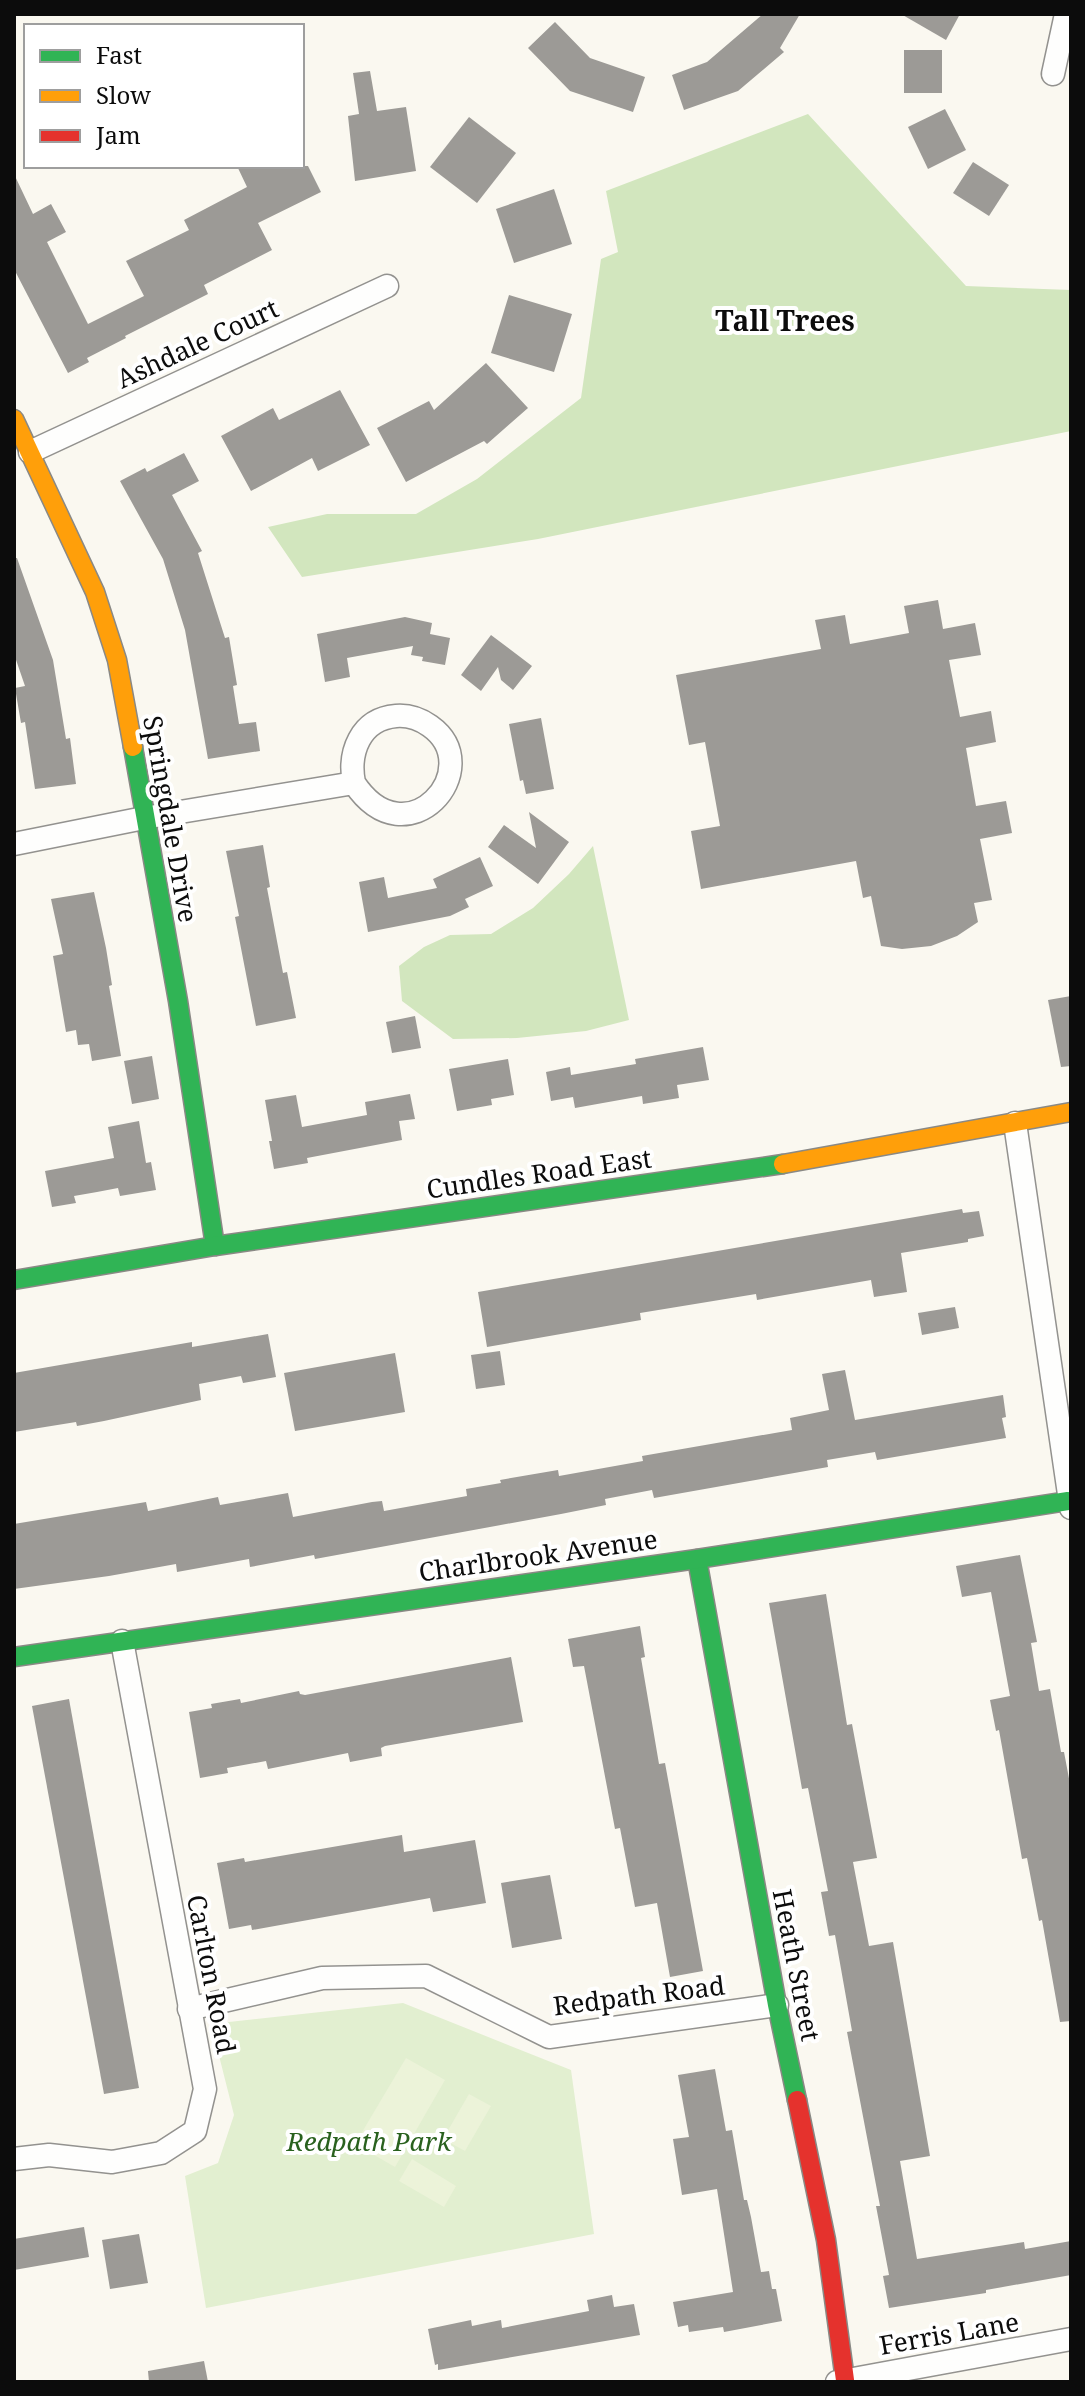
<svg xmlns="http://www.w3.org/2000/svg" width="1085" height="2396" font-family="'Noto Serif',serif">
	<style>
		.green { fill: #e2efd0 }
		.forest { fill: #d2e6be }
		.pitch { fill: #ecf3d9 }
		.building { fill: #9c9a96 }
		.lines { fill: none; stroke-linecap: round; stroke-linejoin: round }
		.street-casing { stroke: #93928f; stroke-width: 25 }
		.fast-casing { stroke: #8a8985; stroke-width: 21 }
		.slow-casing { stroke: #8a8985; stroke-width: 21 }
		.jam-casing { stroke: #8a8985; stroke-width: 21 }
		.street { stroke: #fefefd; stroke-width: 22 }
		.fast { stroke: #30b455; stroke-width: 18 }
		.slow { stroke: #ff9f0a; stroke-width: 18 }
		.jam { stroke: #e5322d; stroke-width: 18 }
		.labels { text-anchor: middle; dominant-baseline: central; stroke-width: 8; stroke-linejoin: round; paint-order: stroke }
		.street-label { font-size: 26px; fill: #0c0c0c; stroke: #fff }
		.park-label { font-size: 26px; font-style: italic; fill: #29611e; stroke: #fff }
		.neighbourhood-label { font-size: 28px; font-weight: bold; fill: #0c0c0c; stroke: #fff }
	</style>
	<rect width="100%" height="100%" fill="#faf8f0"/>
	<path class="green" d="M403,2003L571,2070L594,2234L206,2308L185,2176L218,2163L234,2115L211,2024Z"/>
	<g class="forest">
		<path d="M808,114L966,286L1071,290V431L538,539L302,577L268,527L327,514H416L477,479L581,398L601,259L618,252L606,191Z"/>
		<path d="M593,846L629,1020L586,1031L517,1038L453,1039L402,1001L399,966L424,947L450,935L491,934L533,908L569,874Z"/>
	</g>
	<g class="pitch">
		<path d="M406,2058L445,2080L395,2167L355,2144Z"/>
		<path d="M469,2094L491,2106L465,2151L443,2139Z"/>
		<path d="M412,2159L456,2186L444,2207L399,2181Z"/>
	</g>
	<g class="building">
		<path d="M763,14H800L780,48L784,52L738,91L684,110L672,75L707,62Z"/>
		<path d="M901,14H960L946,40Z"/>
		<path d="M555,22L590,58L645,77L633,112L570,91L528,48Z"/>
		<rect x="904" y="50" width="38" height="43"/>
		<path d="M370,71L377,111L406,107L416,171L355,181L348,116L359,114L353,73Z"/>
		<path d="M945,109L966,150L928,169L908,127Z"/>
		<path d="M469,117L516,153L477,203L430,167Z"/>
		<path d="M973,162L1009,185L989,216L953,193Z"/>
		<path d="M237,166H308L321,192L258,223L272,250L204,285L208,294L125,336L126,338L87,358L89,362L68,373L14,269V174L33,214L51,204L66,232L47,242L88,324L144,296L126,261L189,230L184,220L247,187Z"/>
		<path d="M554,189L572,244L514,263L496,209Z"/>
		<path d="M509,295L572,314L554,372L491,353Z"/>
		<path d="M486,363L528,408L487,444L484,441L406,482L377,428L429,401L434,410Z"/>
		<path d="M340,390L370,445L318,471L312,458L251,491L221,436L273,408L279,420Z"/>
		<path d="M184,453L199,481L172,495L202,551L198,553L225,638L229,637L237,685L233,686L239,724L256,722L260,751L208,759L185,630L163,559L120,481L145,468L147,472Z"/>
		<path d="M14,558H17L53,660L66,739L70,738L76,784L35,789L25,722L21,723L15,688L25,686L14,654Z"/>
		<path d="M938,600L943,629L975,623L981,655L949,660L960,717L991,711L996,742L966,748L976,806L1006,801L1012,833L980,839L992,900L974,903L978,922L957,936L931,946L902,949L881,946L871,896L863,898L856,861L701,889L691,831L720,826L705,742L689,745L676,675L821,649L815,620L845,615L850,644L909,633L904,606Z"/>
		<path d="M405,617L432,623L430,634L450,638L445,665L422,661L423,657L411,655L413,646L347,658L350,677L325,682L317,634Z"/>
		<path d="M491,635L532,666L513,690L501,680L498,667L481,691L461,675Z"/>
		<path d="M541,718L554,789L526,794L523,780L520,781L509,724Z"/>
		<path d="M529,812L569,842L538,884L488,847L504,825L536,848Z"/>
		<path d="M263,845L270,887L267,888L283,973L287,972L296,1018L256,1026L235,917L239,916L226,851Z"/>
		<path d="M480,857L493,886L465,899L469,907L450,916L368,932L359,882L384,877L388,898L437,888L433,879Z"/>
		<path d="M94,892L106,948L112,985L109,986L121,1056L92,1061L89,1044L78,1045L76,1030L66,1032L53,956L63,954L51,899Z"/>
		<path d="M1071,996V1066L1061,1067L1048,1000Z"/>
		<path d="M415,1016L421,1048L392,1053L386,1022Z"/>
		<path d="M703,1047L709,1080L677,1085L679,1098L643,1104L642,1096L575,1108L573,1097L551,1101L546,1072L570,1067L571,1075L636,1064L635,1059Z"/>
		<path d="M152,1056L159,1099L132,1104L124,1061Z"/>
		<path d="M508,1059L514,1095L491,1099L492,1105L457,1111L449,1069Z"/>
		<path d="M410,1094L415,1119L399,1121L402,1140L307,1158L308,1163L274,1169L269,1141H272L265,1100L296,1095L302,1127L367,1115L365,1102Z"/>
		<path d="M139,1121L146,1163L151,1162L156,1190L120,1196L118,1188L97,1192L74,1196L76,1203L52,1207L45,1171L114,1158L108,1127Z"/>
		<path d="M962,1209L963,1213L979,1211L984,1236L968,1239V1242L901,1253L907,1292L874,1297L871,1280L757,1300L756,1294L640,1313L641,1320L487,1347L478,1292Z"/>
		<path d="M955,1307L959,1328L922,1335L918,1313Z"/>
		<path d="M268,1334L276,1377L243,1383L241,1376L199,1384L201,1400L104,1421L77,1426L76,1422L14,1432V1373L192,1342V1347Z"/>
		<path d="M500,1351L505,1385L476,1389L471,1355Z"/>
		<path d="M395,1353L405,1412L295,1431L284,1373Z"/>
		<path d="M845,1370L855,1420L1003,1395L1006,1417L1002,1418L1006,1438L877,1460L875,1452L827,1460L828,1467L654,1498L652,1490L605,1499L606,1505L561,1514L315,1559L314,1555L250,1567L249,1559L177,1572L176,1564L109,1576L14,1589V1524L146,1502L148,1511L218,1497L220,1505L288,1493L293,1517L372,1502L382,1501L384,1511L467,1496L466,1489L501,1483L500,1480L558,1470L559,1476L643,1461L642,1456L792,1430L790,1418L829,1410L822,1374Z"/>
		<path d="M1020,1555L1037,1642L1031,1643L1039,1691L1050,1689L1061,1752H1064L1071,1789V2021L1060,2022L1042,1920L1039,1921L1027,1858L1022,1859L999,1730L996,1731L990,1700L1010,1696L991,1592L962,1597L956,1566Z"/>
		<path d="M826,1594L847,1725L852,1724L877,1858L853,1862L869,1946L893,1942L930,2156L900,2161L917,2259L1024,2242L1025,2249L1071,2241V2275L986,2290V2293L889,2308L883,2276L889,2275L876,2206H880L847,2032L852,2031L835,1935L829,1936L821,1892L828,1891L808,1788L802,1789L769,1603Z"/>
		<path d="M640,1626L645,1657L641,1658L659,1764L665,1763L703,1971L670,1977L657,1903L635,1907L620,1828L615,1829L584,1666L573,1667L568,1639Z"/>
		<path d="M511,1657L523,1722L385,1746L381,1748L382,1756L350,1762L348,1753L268,1769L266,1761L227,1768L228,1773L200,1778L189,1712L212,1708L211,1704L240,1699L241,1703L299,1691L300,1694L305,1695Z"/>
		<path d="M69,1699L139,2088L104,2094L32,1706Z"/>
		<path d="M402,1835L404,1852L475,1840L486,1903L433,1912L430,1898L252,1930L251,1925L229,1929L217,1863L244,1858L245,1862Z"/>
		<path d="M550,1875L562,1939L512,1948L501,1883Z"/>
		<path d="M715,2069L726,2131L732,2130L744,2200H747L751,2217L761,2272L769,2271L772,2289H776L782,2321L724,2332L723,2327L689,2332L688,2325L678,2327L673,2302L733,2292L717,2189L682,2195L673,2139L689,2137L678,2075Z"/>
		<path d="M84,2227L89,2257L14,2270V2239Z"/>
		<path d="M139,2234L148,2283L110,2289L102,2240Z"/>
		<path d="M612,2295L614,2307L634,2304L640,2335L438,2370V2364L435,2365L428,2329L471,2320L472,2326L501,2320L502,2328L589,2311L587,2300Z"/>
		<path d="M204,2361L208,2382H149L148,2371Z"/>
	</g>
	<g class="lines">
		<g class="street-casing">
			<g id="street">
				<path d="M1053,74L1066,14"/>
				<path d="M30,452L387,286"/>
				<path d="M14,844L144,818L354,783C348,753 360,719 396,716C408,715 420,719 430,726C489,768 407,863 354,783"/>
				<path d="M1015,1123L1071,1508"/>
				<path d="M189,2009L322,1978L426,1976L549,2037L777,2005"/>
				<path d="M14,2159L49,2155L112,2162L161,2153L195,2131L205,2089L122,1641"/>
				<path d="M837,2382L1071,2339"/>
			</g>
		</g>
		<g class="fast-casing">
			<g id="fast">
				<path d="M133,747L178,1001L215,1246"/>
				<path d="M14,1280L215,1246L783,1164"/>
				<path d="M697,1559L777,2005L797,2100"/>
				<path d="M14,1657L697,1559L1068,1501"/>
			</g>
		</g>
		<g class="slow-casing">
			<g id="slow">
				<path d="M14,419L95,592L117,660L133,747"/>
				<path d="M783,1164L1071,1112"/>
			</g>
		</g>
		<g class="jam-casing">
			<path id="jam" d="M797,2100L826,2240L845,2380"/>
		</g>
		<use href="#street" class="street"/>
		<use href="#fast" class="fast"/>
		<use href="#slow" class="slow"/>
		<use href="#jam" class="jam"/>
	</g>
	<g class="labels">
		<g class="street-label">
			<text transform="translate(197 343) rotate(-25)">Ashdale Court</text>
			<text transform="translate(171 819) rotate(80)">Springdale Drive</text>
			<text transform="translate(539 1173) rotate(-8)">Cundles Road East</text>
			<text transform="translate(538 1555) rotate(-8)">Charlbrook Avenue</text>
			<text transform="translate(797 1965) rotate(79)">Heath Street</text>
			<text transform="translate(212 1974) rotate(79)">Carlton Road</text>
			<text transform="translate(639 1995) rotate(-7)">Redpath Road</text>
			<text transform="translate(949 2333) rotate(-10)">Ferris Lane</text>
		</g>
		<g class="park-label">
			<text x="369" y="2141">Redpath Park</text>
		</g>
		<g class="neighbourhood-label">
			<text x="785" y="320">Tall Trees</text>
		</g>
	</g>
	<rect width="1085" height="2396" fill="none" stroke="#0c0c0c" stroke-width="32"/>
	<rect x="24" y="24" width="280" height="144" fill="#ffffff" stroke="#9e9e9e" stroke-width="2"/>
	<rect x="40" y="50" width="40" height="12" fill="#30b455" stroke="#9e9e9e" stroke-width="2"/>
	<text x="96" y="64" font-size="24" fill="#0c0c0c">Fast</text>
	<rect x="40" y="90" width="40" height="12" fill="#ff9f0a" stroke="#9e9e9e" stroke-width="2"/>
	<text x="96" y="104" font-size="24" fill="#0c0c0c">Slow</text>
	<rect x="40" y="130" width="40" height="12" fill="#e5322d" stroke="#9e9e9e" stroke-width="2"/>
	<text x="96" y="144" font-size="24" fill="#0c0c0c">Jam</text>
</svg>
